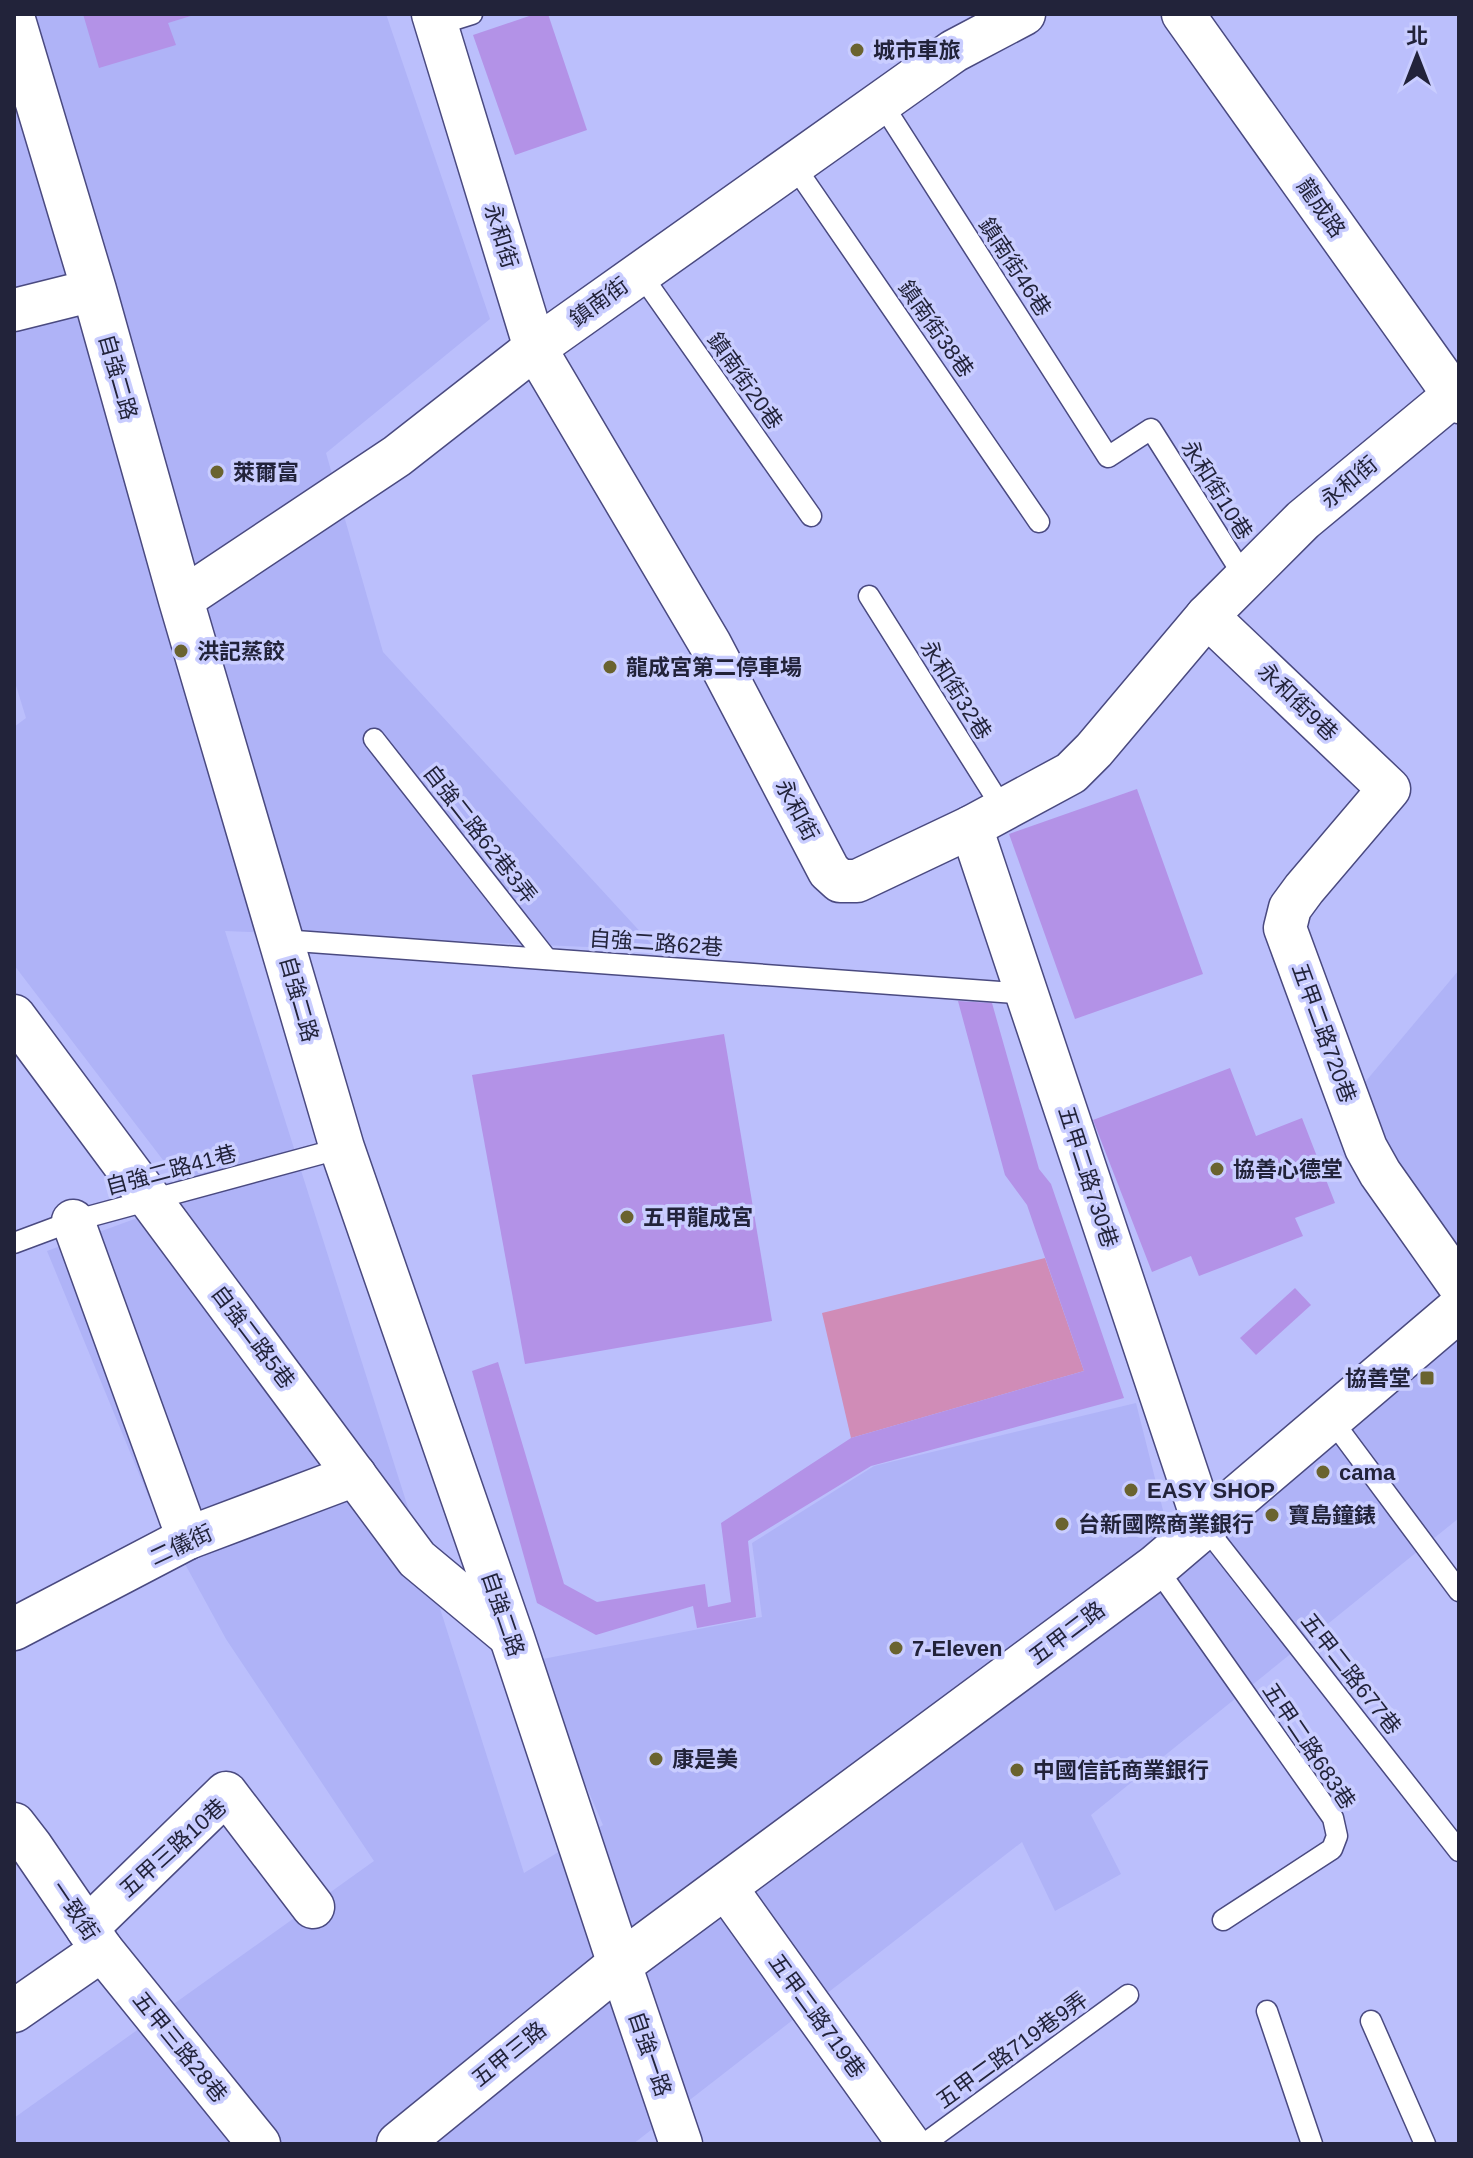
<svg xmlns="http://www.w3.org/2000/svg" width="1473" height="2158" font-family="Arial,'Noto Sans TC',sans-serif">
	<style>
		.built { fill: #afb3f7 }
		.green { fill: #d08cb7 }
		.building { fill: #b392e7 }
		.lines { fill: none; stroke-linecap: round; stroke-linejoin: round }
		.lane-casing { stroke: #4a4a80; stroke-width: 23 }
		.street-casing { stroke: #4a4a80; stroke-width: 45 }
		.secondary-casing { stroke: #4a4a80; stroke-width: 47 }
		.lane { stroke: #fff; stroke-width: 20 }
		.street { stroke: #fff; stroke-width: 42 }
		.secondary { stroke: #fff; stroke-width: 44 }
		.poi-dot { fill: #6a632f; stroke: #c9cdff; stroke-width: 3 }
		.labels { text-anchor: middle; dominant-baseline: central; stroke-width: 7; stroke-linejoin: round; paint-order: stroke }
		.poi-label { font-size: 22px; font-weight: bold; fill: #22233a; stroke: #c9cdff; text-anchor: start }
		.street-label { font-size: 22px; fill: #22233a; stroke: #c9cdff }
	</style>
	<rect width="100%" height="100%" fill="#bbbffc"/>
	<g class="built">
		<path d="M14,14H386L490,319L326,453L383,652L657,950L225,931L524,1873L603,1825L532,1661L762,1617L752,1543L874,1466L1136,1403L1169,1534L1459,1282V1518L1091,1815L1121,1874L1055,1911L1022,1842L633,2144H14V2118L374,1861L226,1639L149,1498L47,1251L192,1198L14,965V727L26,718L14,679Z"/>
		<path d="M1459,970V1253L1379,1150L1361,1087Z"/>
	</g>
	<path class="green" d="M1045,1258L1084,1371L851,1438L822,1313Z"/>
	<g class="building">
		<path d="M83,14H194V15L168,23L176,45L99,68Z"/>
		<path d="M535,14H548L587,130L515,155L473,35Z"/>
		<path d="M1137,789L1203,974L1075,1019L1009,834Z"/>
		<path d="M958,1001L992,1003L1039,1169L1051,1184L1124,1398L871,1466L748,1541L756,1617L697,1628L693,1606L596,1635L537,1603L472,1371L498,1362L564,1584L597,1602L705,1584L708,1607L731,1602L721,1523L851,1438L1084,1371L1027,1205L1005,1175Z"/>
		<path d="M724,1034L772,1321L525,1364L472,1075Z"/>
		<path d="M1230,1068L1256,1136L1302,1118L1335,1203L1295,1218L1303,1236L1199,1276L1191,1256L1152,1272L1093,1120Z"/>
		<path d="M1295,1288L1311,1305L1256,1355L1240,1338Z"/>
	</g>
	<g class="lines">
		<g class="lane-casing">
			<g id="lane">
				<path d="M437,25L472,14"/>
				<path d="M881,102L1108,457L1151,429L1245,578"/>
				<path d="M793,164L1039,522"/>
				<path d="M640,273L811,516"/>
				<path d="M869,596L1003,809"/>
				<path d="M374,739L547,959"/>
				<path d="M282,940L1028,994"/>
				<path d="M14,1243L73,1221L342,1148"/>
				<path d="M1331,1419L1459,1591"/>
				<path d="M1205,1527L1459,1851"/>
				<path d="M1156,1567L1333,1818L1337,1836L1332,1849L1223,1920"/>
				<path d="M1267,2011L1312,2144"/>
				<path d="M1371,2021L1425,2144"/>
				<path d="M924,2144L1128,1995"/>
			</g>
		</g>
		<g class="street-casing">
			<g id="street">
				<path d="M433,14L535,348L710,644L829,871L840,881H857L971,827L1071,773L1094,750L1207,616L1303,520L1454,395"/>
				<path d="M1183,14L1459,402"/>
				<path d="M14,310L94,290"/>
				<path d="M181,600L397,456L535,348L924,72L954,51L1024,14"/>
				<path d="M1207,616L1389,789L1304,889L1290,908L1285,928L1366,1148L1380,1173L1459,1285"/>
				<path d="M971,827L1205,1527"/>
				<path d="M14,1016L417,1559L512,1638"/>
				<path d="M73,1221L188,1538"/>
				<path d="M14,1629L188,1538L355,1475"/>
				<path d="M14,1824L31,1846L102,1950L259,2144"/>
				<path d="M726,1888L909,2144"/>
				<path d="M87,1928L226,1793L313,1907"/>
				<path d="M620,1964L681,2144"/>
				<path d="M14,2011L102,1950"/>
			</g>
		</g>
		<g class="secondary-casing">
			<g id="secondary">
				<path d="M14,23L94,290L181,600L342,1148L512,1638L620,1964"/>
				<path d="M399,2144L620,1964L1156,1567L1459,1309"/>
			</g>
		</g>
		<use href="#lane" class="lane"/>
		<use href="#street" class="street"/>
		<use href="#secondary" class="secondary"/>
	</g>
	<g class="poi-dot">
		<circle cx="857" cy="50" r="8"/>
		<circle cx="217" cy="472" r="8"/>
		<circle cx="181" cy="651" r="8"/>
		<circle cx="610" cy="667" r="8"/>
		<circle cx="1217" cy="1169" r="8"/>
		<circle cx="627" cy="1217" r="8"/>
		<rect x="1419" y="1370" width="16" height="16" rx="4"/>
		<circle cx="1323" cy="1472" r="8"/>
		<circle cx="1131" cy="1490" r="8"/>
		<circle cx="1272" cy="1515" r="8"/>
		<circle cx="1062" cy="1524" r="8"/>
		<circle cx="896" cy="1648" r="8"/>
		<circle cx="656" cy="1759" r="8"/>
		<circle cx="1017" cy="1770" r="8"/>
	</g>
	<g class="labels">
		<g class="poi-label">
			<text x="873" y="50">城市車旅</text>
			<text x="233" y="472">萊爾富</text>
			<text x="197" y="651">洪記蒸餃</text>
			<text x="626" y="667">龍成宮第二停車場</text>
			<text x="1233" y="1169">協善心德堂</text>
			<text x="643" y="1217">五甲龍成宮</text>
			<text x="1411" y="1378" text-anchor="end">協善堂</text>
			<text x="1339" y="1472">cama</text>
			<text x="1147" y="1490">EASY SHOP</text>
			<text x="1288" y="1515">寶島鐘錶</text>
			<text x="1078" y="1524">台新國際商業銀行</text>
			<text x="912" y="1648">7-Eleven</text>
			<text x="672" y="1759">康是美</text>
			<text x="1033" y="1770">中國信託商業銀行</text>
		</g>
		<g class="street-label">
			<text transform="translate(1321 208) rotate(55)">龍成路</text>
			<text transform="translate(501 236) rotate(73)">永和街</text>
			<text transform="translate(1015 267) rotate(57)">鎮南街46巷</text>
			<text transform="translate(599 302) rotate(-36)">鎮南街</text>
			<text transform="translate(936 329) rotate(55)">鎮南街38巷</text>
			<text transform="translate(118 377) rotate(74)">自強二路</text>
			<text transform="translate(745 381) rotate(55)">鎮南街20巷</text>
			<text transform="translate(1349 482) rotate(-40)">永和街</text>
			<text transform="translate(1217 490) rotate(58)">永和街10巷</text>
			<text transform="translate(956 690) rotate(58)">永和街32巷</text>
			<text transform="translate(1298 702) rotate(44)">永和街9巷</text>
			<text transform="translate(797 810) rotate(62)">永和街</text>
			<text transform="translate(480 834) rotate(52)">自強二路62巷3弄</text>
			<text transform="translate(656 943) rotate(4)">自強二路62巷</text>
			<text transform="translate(299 999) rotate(74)">自強二路</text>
			<text transform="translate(1324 1033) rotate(70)">五甲二路720巷</text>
			<text transform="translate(171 1170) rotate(-15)">自強二路41巷</text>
			<text transform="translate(1088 1177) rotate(72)">五甲二路730巷</text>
			<text transform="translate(253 1337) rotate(53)">自強二路5巷</text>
			<text transform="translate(181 1545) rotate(-25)">二儀街</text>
			<text transform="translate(503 1614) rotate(71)">自強二路</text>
			<text transform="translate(1067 1633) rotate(-37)">五甲二路</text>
			<text transform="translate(1351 1674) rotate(52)">五甲二路677巷</text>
			<text transform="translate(1309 1746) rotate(56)">五甲二路683巷</text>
			<text transform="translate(173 1848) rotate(-42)">五甲三路10巷</text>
			<text transform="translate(75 1911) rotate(56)">一致街</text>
			<text transform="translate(817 2016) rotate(54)">五甲二路719巷</text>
			<text transform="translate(180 2047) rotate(51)">五甲三路28巷</text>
			<text transform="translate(1012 2050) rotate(-36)">五甲二路719巷9弄</text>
			<text transform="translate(509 2054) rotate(-39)">五甲三路</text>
			<text transform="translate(650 2054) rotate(71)">自強一路</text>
		</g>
	</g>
	<rect width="1473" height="2158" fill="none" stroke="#22233a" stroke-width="32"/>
	<g transform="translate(1417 56)" stroke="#c9cdff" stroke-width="6" paint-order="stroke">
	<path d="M0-6L14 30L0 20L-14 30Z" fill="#22233a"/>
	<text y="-12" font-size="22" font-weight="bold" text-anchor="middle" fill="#22233a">北</text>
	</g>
</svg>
